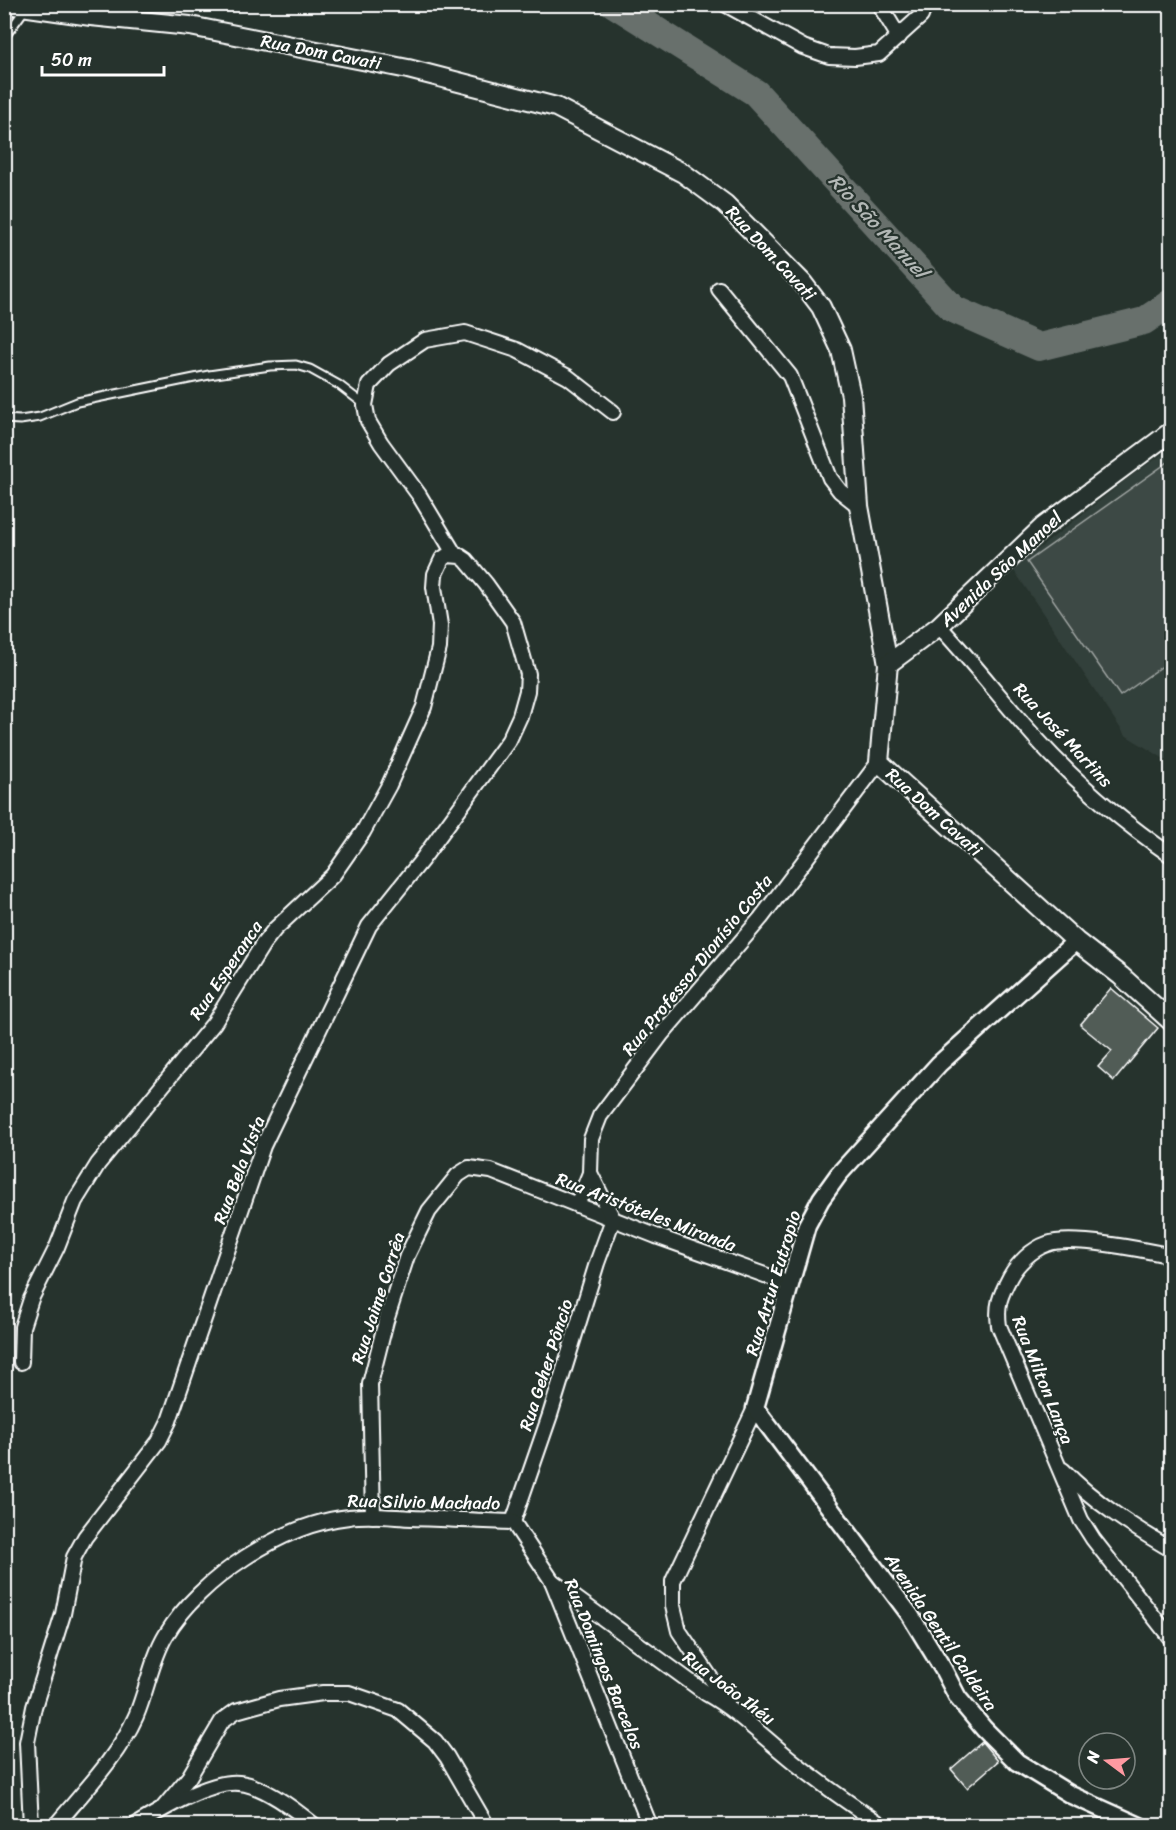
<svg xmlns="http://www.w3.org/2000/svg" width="1176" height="1830" font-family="Sriracha,sans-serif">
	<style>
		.built { fill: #333f3a }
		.green { fill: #3e4944; stroke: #9ea4a2; stroke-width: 1.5 }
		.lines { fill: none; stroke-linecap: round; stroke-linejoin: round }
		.river { stroke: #67706c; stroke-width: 28 }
		.building { fill: #515c57; stroke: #fff; stroke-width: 1.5 }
		.service-casing { stroke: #fff; stroke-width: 11 }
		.minor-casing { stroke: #fff; stroke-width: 18 }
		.tertiary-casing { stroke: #fff; stroke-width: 21 }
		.secondary-casing { stroke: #fff; stroke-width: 22 }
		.service { stroke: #26332d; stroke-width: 7 }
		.minor { stroke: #26332d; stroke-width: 14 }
		.tertiary { stroke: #26332d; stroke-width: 16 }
		.secondary { stroke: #26332d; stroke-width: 18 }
		.labels { text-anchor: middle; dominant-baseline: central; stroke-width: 4.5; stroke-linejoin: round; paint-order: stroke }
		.street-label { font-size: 18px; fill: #fff; stroke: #26332d }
		.water-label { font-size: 20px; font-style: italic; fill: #b3b8b6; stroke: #26332d }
	</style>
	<rect width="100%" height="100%" fill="#26332d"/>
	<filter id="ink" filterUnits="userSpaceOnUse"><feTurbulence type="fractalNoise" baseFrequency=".0167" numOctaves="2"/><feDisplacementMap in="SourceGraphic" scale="12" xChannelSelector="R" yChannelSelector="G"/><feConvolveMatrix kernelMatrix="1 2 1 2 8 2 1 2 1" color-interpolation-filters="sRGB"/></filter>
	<g filter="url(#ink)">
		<path class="built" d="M1171,448V763L1125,735L1013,569L1127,479Z"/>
		<path class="green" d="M1171,460V660L1120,696L1027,562Z"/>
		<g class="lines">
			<path class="river" d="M614,4L756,93L953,309L1039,347L1144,321L1172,302"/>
		</g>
		<g class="building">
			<path d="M1111,988L1158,1028L1114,1081L1098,1067L1112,1051L1080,1025Z"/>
			<path d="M982,1742L998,1761L967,1788L951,1769Z"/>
		</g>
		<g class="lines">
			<g class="service-casing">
				<g id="service">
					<path d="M4,38L26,8"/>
					<path d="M4,419L20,420L40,417L77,402L209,375L270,366L296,365L310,369L339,385L365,405"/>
				</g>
			</g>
			<g class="minor-casing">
				<g id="minor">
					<path d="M725,4L803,47L829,56L855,57L879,54L921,16L925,4"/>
					<path d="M879,4L899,37"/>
					<path d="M719,289L790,376L830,478L840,491L859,506"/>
					<path d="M455,555L419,495L381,443L368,421L365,405L369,385L389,364L425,340L465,333L517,350L568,377L613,412"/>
					<path d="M939,626C972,661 1001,699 1033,735C1074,781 1121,821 1172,856"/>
					<path d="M577,1205L590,1173L591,1139L600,1116L661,1035L761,918L879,762"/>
					<path d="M1172,1256C1145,1250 1071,1235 1047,1244C1032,1249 1017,1264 1010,1277C1000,1296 996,1305 999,1326L1081,1520L1093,1539L1172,1640"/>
					<path d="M21,1362L22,1327L31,1299L57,1247L75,1201L98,1164L214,1023L263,944L275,929L333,875L363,832L389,785L424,707L439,648L440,625L434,587L435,574L442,559L448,555L460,556L466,560L486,584L513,622L528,674L527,691L520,716L509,740L421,861L369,926L263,1146L169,1421L159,1441L85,1537L74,1557L63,1614L34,1707L27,1742L31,1826"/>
					<path d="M1063,1470C1095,1503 1133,1527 1172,1550"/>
					<path d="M373,1516L370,1384L386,1321L407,1256L429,1211L458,1175L469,1168L491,1171L656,1236L790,1284"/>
					<path d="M513,1522L550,1415L597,1263L613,1219L590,1173"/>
					<path d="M513,1522L552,1581L650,1826"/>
					<path d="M552,1581L707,1694C737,1711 761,1735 788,1757C818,1782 850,1804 883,1826"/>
					<path d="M727,1702L679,1631L673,1606V1581L755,1408"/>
					<path d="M163,1808L189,1777L222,1721L236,1711L279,1699L323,1693H349L398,1710L435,1741L447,1757L487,1826"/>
					<path d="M55,1826C84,1791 117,1758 136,1716C147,1690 152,1658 166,1635C200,1578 283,1524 349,1517C370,1514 391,1517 412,1518C446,1519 479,1521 513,1522"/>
					<path d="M134,1826C159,1811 210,1780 239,1783C263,1785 297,1811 315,1826"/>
				</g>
			</g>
			<g class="tertiary-casing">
				<path id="tertiary" d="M1076,941L939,1064L839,1174L821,1199L807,1225L755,1408L910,1615L943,1669L958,1698L984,1729L1017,1762L1071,1795L1140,1826"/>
			</g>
			<g class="secondary-casing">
				<g id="secondary">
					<path d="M8,4L91,16L190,26L408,69L556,107L683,173L725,204L802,282L821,307L841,350L851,396L859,506L888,664L879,762L1076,941L1121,976L1172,1022"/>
					<path d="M888,664L939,626L1043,527L1172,431"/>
				</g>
			</g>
			<use href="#service" class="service"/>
			<use href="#minor" class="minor"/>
			<use href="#tertiary" class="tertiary"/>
			<use href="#secondary" class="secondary"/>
		</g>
	</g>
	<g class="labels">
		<g class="street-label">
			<text transform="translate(321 52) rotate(11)">Rua Dom Cavati</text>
			<text transform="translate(771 253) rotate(47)">Rua Dom Cavati</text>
			<text transform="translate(1001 569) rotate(-43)">Avenida São Manoel</text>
			<text transform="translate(1063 735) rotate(47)">Rua José Martins</text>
			<text transform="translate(934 812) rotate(42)">Rua Dom Cavati</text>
			<text transform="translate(697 965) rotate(-51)">Rua Professor Dionísio Costa</text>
			<text transform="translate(226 970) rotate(-56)">Rua Esperanca</text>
			<text transform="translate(239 1170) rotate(-69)">Rua Bela Vista</text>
			<text transform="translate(646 1212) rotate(21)">Rua Aristóteles Miranda</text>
			<text transform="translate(773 1283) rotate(-73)">Rua Artur Eutropio</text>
			<text transform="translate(378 1298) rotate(-72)">Rua Jaime Corrêa</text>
			<text transform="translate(546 1365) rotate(-72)">Rua Geher Pôncio</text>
			<text transform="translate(1043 1380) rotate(68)">Rua Milton Lança</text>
			<text transform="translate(424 1502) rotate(1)">Rua Silvio Machado</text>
			<text transform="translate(941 1632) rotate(56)">Avenida Gentil Caldeira</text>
			<text transform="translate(604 1664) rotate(68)">Rua Domingos Barcelos</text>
			<text transform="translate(729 1688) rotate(37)">Rua João Ihéu</text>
		</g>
		<g class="water-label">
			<text transform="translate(878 226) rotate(47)">Rio São Manuel</text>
		</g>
	</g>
	<rect width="1176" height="1830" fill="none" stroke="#26332d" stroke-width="24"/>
	<rect x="12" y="12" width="1152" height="1806" fill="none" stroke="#fff" stroke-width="2" filter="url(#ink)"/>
	<g transform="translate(1107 1761) rotate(286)"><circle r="28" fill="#26332d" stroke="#7d8581" stroke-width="1.5"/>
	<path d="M0-4.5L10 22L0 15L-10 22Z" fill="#ff9aa2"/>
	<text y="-9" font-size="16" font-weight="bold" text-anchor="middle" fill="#ffffff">N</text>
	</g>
	<path d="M42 66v9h122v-9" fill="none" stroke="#ffffff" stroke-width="3"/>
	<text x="51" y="66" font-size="18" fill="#ffffff" stroke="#26332d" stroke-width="4.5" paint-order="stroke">50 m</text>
</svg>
